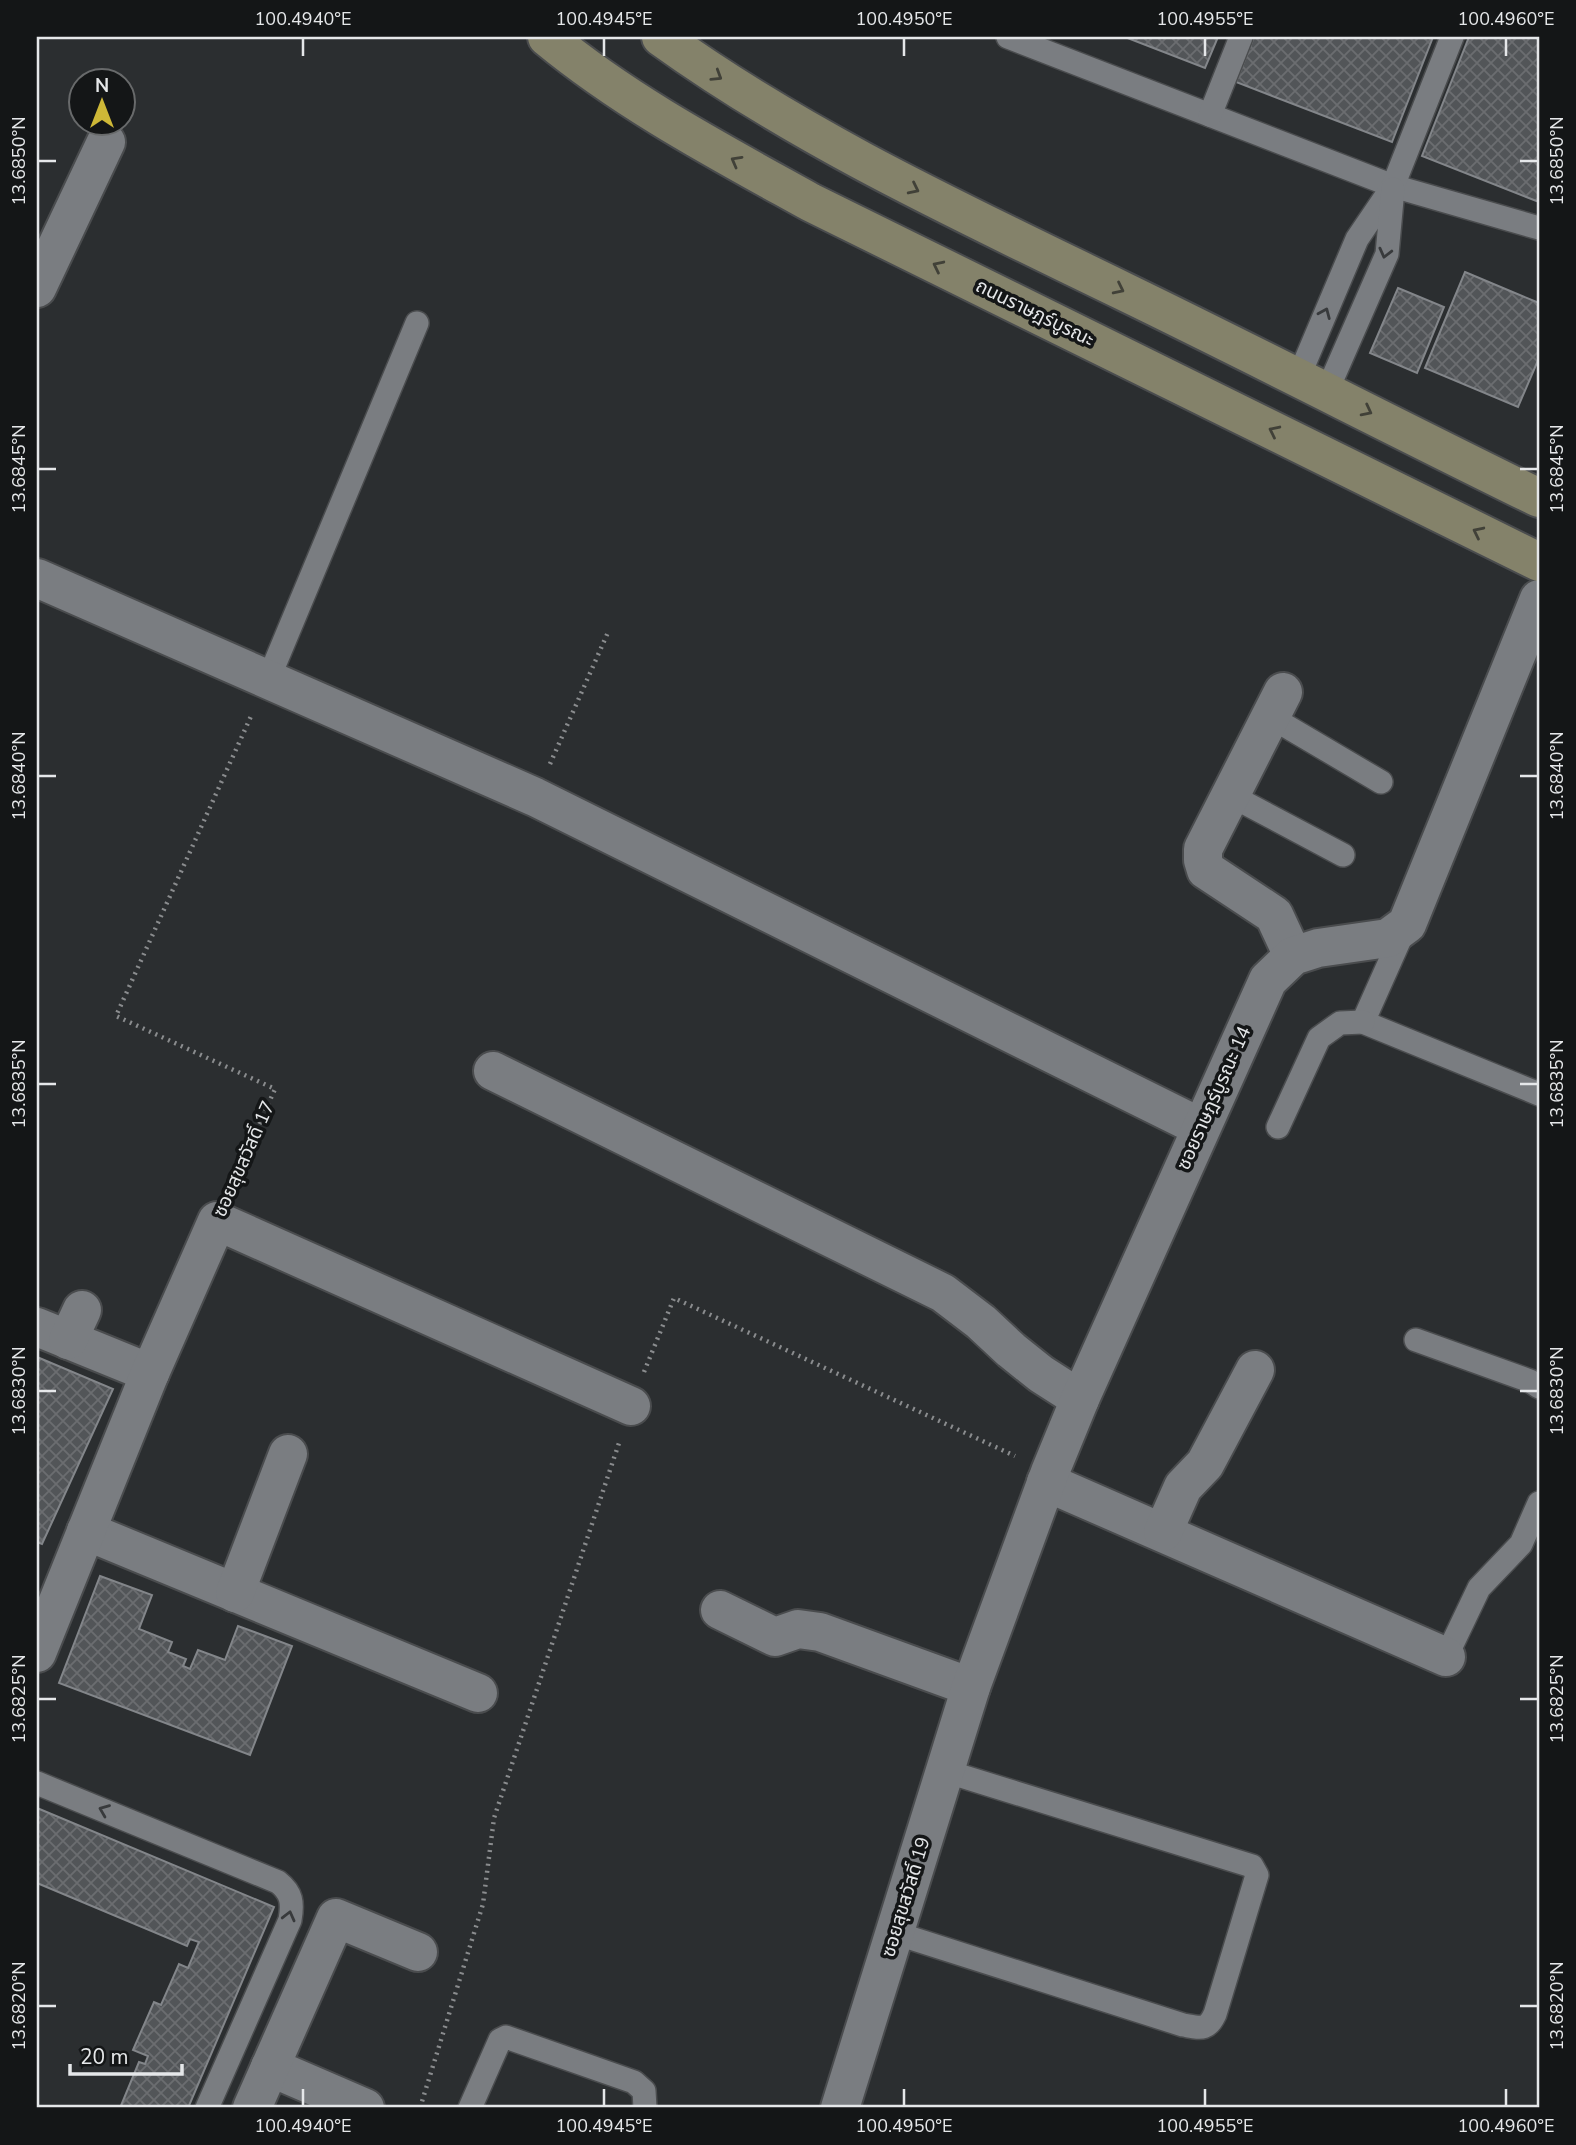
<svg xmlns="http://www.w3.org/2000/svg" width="1576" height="2145" font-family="'Nunito Sans','Noto Sans Thai',sans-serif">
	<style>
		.building { fill: url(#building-cross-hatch); stroke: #83868a; stroke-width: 2 }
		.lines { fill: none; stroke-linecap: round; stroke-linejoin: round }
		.lane-casing { stroke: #4a4c4e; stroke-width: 26 }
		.street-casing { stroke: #4a4c4e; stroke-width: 42 }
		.secondary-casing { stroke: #4a4c4e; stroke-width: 42 }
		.path { stroke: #8a8c8e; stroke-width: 4.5; stroke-dasharray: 2 5; stroke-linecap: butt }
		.lane { stroke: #7a7d81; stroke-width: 23 }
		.street { stroke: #7a7d81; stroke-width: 38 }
		.secondary { stroke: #84826a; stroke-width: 38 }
		.oneway { stroke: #414138 }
		.oneway2 { stroke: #383a3c }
		.ticks { fill: none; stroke: #e5e7e9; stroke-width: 2.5 }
		.labels { text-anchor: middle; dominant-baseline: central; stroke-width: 7; stroke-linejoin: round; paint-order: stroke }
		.street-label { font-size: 19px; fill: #e5e7e9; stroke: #141617 }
		.neatline { fill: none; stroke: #e5e7e9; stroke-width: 2.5 }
		.ticks-label { font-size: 18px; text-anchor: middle; fill: #e5e7e9 }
	</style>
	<defs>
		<pattern id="building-cross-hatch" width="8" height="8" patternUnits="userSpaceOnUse" patternTransform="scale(1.75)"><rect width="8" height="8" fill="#525558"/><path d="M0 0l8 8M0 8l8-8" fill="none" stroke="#6b6d70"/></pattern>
	</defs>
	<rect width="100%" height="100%" fill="#2b2e30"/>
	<g class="building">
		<path d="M1125,37H1218L1205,68Z"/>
		<path d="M1254,37H1433L1392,142L1236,82Z"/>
		<path d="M1469,37H1539V202L1422,156Z"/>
		<path d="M1465,272L1539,303V358L1518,407L1425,368Z"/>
		<path d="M1398,288L1444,307L1417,373L1370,353Z"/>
		<path d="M37,1357L113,1389L42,1544L37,1542Z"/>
		<path d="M100,1576L152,1595L139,1629L172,1642L168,1652L186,1659L183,1666L190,1669L198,1650L225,1660L238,1626L292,1646L250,1755L59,1683Z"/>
		<path d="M37,1808L274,1907L188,2108H120L139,2062L145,2064L148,2056L133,2050L154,2002L161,2005L179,1964L188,1968L199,1942L190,1939L187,1946L37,1883Z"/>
	</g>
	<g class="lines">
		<g class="lane-casing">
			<g id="lane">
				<path d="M1008,37L1393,186L1539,228"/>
				<path d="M1210,115L1241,37"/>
				<path d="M1299,376L1357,239L1393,186L1452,37"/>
				<path d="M1327,391L1387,254L1393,189"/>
				<path d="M268,680L417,323"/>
				<path d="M1269,716L1381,782"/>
				<path d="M1230,795L1343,855"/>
				<path d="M1404,930L1363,1022L1539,1094"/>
				<path d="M1278,1127L1319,1038L1340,1023L1363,1022"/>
				<path d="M1416,1340L1530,1381L1539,1387"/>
				<path d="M1446,1657L1479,1588L1521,1544L1539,1503"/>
				<path d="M37,1783L278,1882C292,1893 293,1903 290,1920L207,2108"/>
				<path d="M895,1933L1183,2025C1201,2028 1207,2031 1215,2014L1254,1885L1257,1875L1252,1866L945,1771"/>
				<path d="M470,2108L500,2040L506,2037L634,2082L644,2091L645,2108"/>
			</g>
		</g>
		<g class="street-casing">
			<g id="street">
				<path d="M37,288L106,142"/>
				<path d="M37,578L535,797L1200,1127"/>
				<path d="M1283,692L1203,849V860L1206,870L1274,915L1293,956"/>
				<path d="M493,1071L943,1293L981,1322L1011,1350L1041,1374L1080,1399"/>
				<path d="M37,1327L150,1373"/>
				<path d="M68,1340L82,1310"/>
				<path d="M1046,1482L1446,1657"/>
				<path d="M86,1531L478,1693"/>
				<path d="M1163,1532L1183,1487L1205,1464L1255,1370"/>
				<path d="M235,1593L288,1454"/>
				<path d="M720,1610L775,1637L798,1629L820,1632L971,1687"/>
				<path d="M37,1653L150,1373L217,1221L631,1406"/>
				<path d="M270,2067L365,2108"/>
				<path d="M252,2108L336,1918L418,1952"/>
				<path d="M840,2108L971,1687L1050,1472L1080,1399L1268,980L1293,956L1318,948L1388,938L1407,924L1539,599"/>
			</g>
		</g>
		<g class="secondary-casing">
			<g id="secondary">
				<path d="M547,37C627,103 720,152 810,202L1539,562"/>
				<path d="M661,37C804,140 965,214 1123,291C1263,359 1400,430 1539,498"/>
			</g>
		</g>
		<g class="path">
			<path d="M550,764L609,630"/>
			<path d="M231,1188L275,1089L116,1016L252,714"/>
			<path d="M644,1372L674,1298L1015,1456"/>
			<path d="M420,2108L483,1904L494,1818L620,1440"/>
		</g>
		<use href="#lane" class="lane"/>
		<use href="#street" class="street"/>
		<use href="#secondary" class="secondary"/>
	</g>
	<defs><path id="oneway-chevron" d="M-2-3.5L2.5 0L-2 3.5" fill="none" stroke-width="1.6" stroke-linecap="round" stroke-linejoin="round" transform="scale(1.75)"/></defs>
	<g class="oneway">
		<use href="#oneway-chevron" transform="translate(717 76) rotate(32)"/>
		<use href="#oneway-chevron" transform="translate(736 161) rotate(-151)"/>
		<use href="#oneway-chevron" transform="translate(914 189) rotate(26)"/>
		<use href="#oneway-chevron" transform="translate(938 266) rotate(-154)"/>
		<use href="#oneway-chevron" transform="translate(1119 289) rotate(26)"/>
		<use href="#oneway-chevron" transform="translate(1367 411) rotate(27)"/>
		<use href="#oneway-chevron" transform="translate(1274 431) rotate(-154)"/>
		<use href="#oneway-chevron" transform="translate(1478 532) rotate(-154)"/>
	</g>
	<g class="oneway2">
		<use href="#oneway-chevron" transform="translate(1385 253) rotate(104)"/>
		<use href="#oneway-chevron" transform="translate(1325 313) rotate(-67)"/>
		<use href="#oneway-chevron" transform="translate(104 1810) rotate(-158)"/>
		<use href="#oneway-chevron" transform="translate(289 1916) rotate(-76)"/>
	</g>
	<path class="ticks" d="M303,38V56M604,38V56M904,38V56M1205,38V56M1506,38V56M38,161H56M1520,161H1538M38,469H56M1520,469H1538M38,776H56M1520,776H1538M38,1084H56M1520,1084H1538M38,1391H56M1520,1391H1538M38,1699H56M1520,1699H1538M38,2006H56M1520,2006H1538M303,2089V2106M604,2089V2106M904,2089V2106M1205,2089V2106M1506,2089V2106"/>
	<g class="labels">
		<g class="street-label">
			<text transform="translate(1035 313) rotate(26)">ถนนราษฎร์บูรณะ</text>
			<text transform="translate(1214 1098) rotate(-66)">ซอยราษฎร์บูรณะ 14</text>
			<text transform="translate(244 1159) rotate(-66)">ซอยสุขสวัสดิ์ 17</text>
			<text transform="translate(906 1897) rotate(-73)">ซอยสุขสวัสดิ์ 19</text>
		</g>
	</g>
	<rect width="1576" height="2145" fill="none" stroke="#141617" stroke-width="77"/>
	<g transform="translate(102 102)"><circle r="33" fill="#141617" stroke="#686a6b" stroke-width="2"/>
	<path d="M0-5L12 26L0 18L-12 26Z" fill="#ceb837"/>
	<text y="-10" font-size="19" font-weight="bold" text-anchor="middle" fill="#e5e7e9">N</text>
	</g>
	<path d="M70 2064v10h112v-10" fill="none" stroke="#e5e7e9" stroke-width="3.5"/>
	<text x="80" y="2064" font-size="21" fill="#e5e7e9" stroke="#141617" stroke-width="5" paint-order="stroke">20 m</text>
	<rect x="38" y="38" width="1500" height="2068" class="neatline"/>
	<g class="ticks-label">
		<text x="303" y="25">100.4940°E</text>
		<text x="604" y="25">100.4945°E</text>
		<text x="904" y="25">100.4950°E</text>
		<text x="1205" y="25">100.4955°E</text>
		<text x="1506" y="25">100.4960°E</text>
		<text transform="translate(19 161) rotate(-90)" y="6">13.6850°N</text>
		<text transform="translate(1557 161) rotate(-90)" y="6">13.6850°N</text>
		<text transform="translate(19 469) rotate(-90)" y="6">13.6845°N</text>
		<text transform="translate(1557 469) rotate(-90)" y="6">13.6845°N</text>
		<text transform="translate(19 776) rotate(-90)" y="6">13.6840°N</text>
		<text transform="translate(1557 776) rotate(-90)" y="6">13.6840°N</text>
		<text transform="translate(19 1084) rotate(-90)" y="6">13.6835°N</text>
		<text transform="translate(1557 1084) rotate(-90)" y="6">13.6835°N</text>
		<text transform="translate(19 1391) rotate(-90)" y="6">13.6830°N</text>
		<text transform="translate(1557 1391) rotate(-90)" y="6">13.6830°N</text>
		<text transform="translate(19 1699) rotate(-90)" y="6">13.6825°N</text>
		<text transform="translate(1557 1699) rotate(-90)" y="6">13.6825°N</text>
		<text transform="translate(19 2006) rotate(-90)" y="6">13.6820°N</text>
		<text transform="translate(1557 2006) rotate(-90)" y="6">13.6820°N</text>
		<text x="303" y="2132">100.4940°E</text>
		<text x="604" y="2132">100.4945°E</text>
		<text x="904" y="2132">100.4950°E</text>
		<text x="1205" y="2132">100.4955°E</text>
		<text x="1506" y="2132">100.4960°E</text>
	</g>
</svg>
